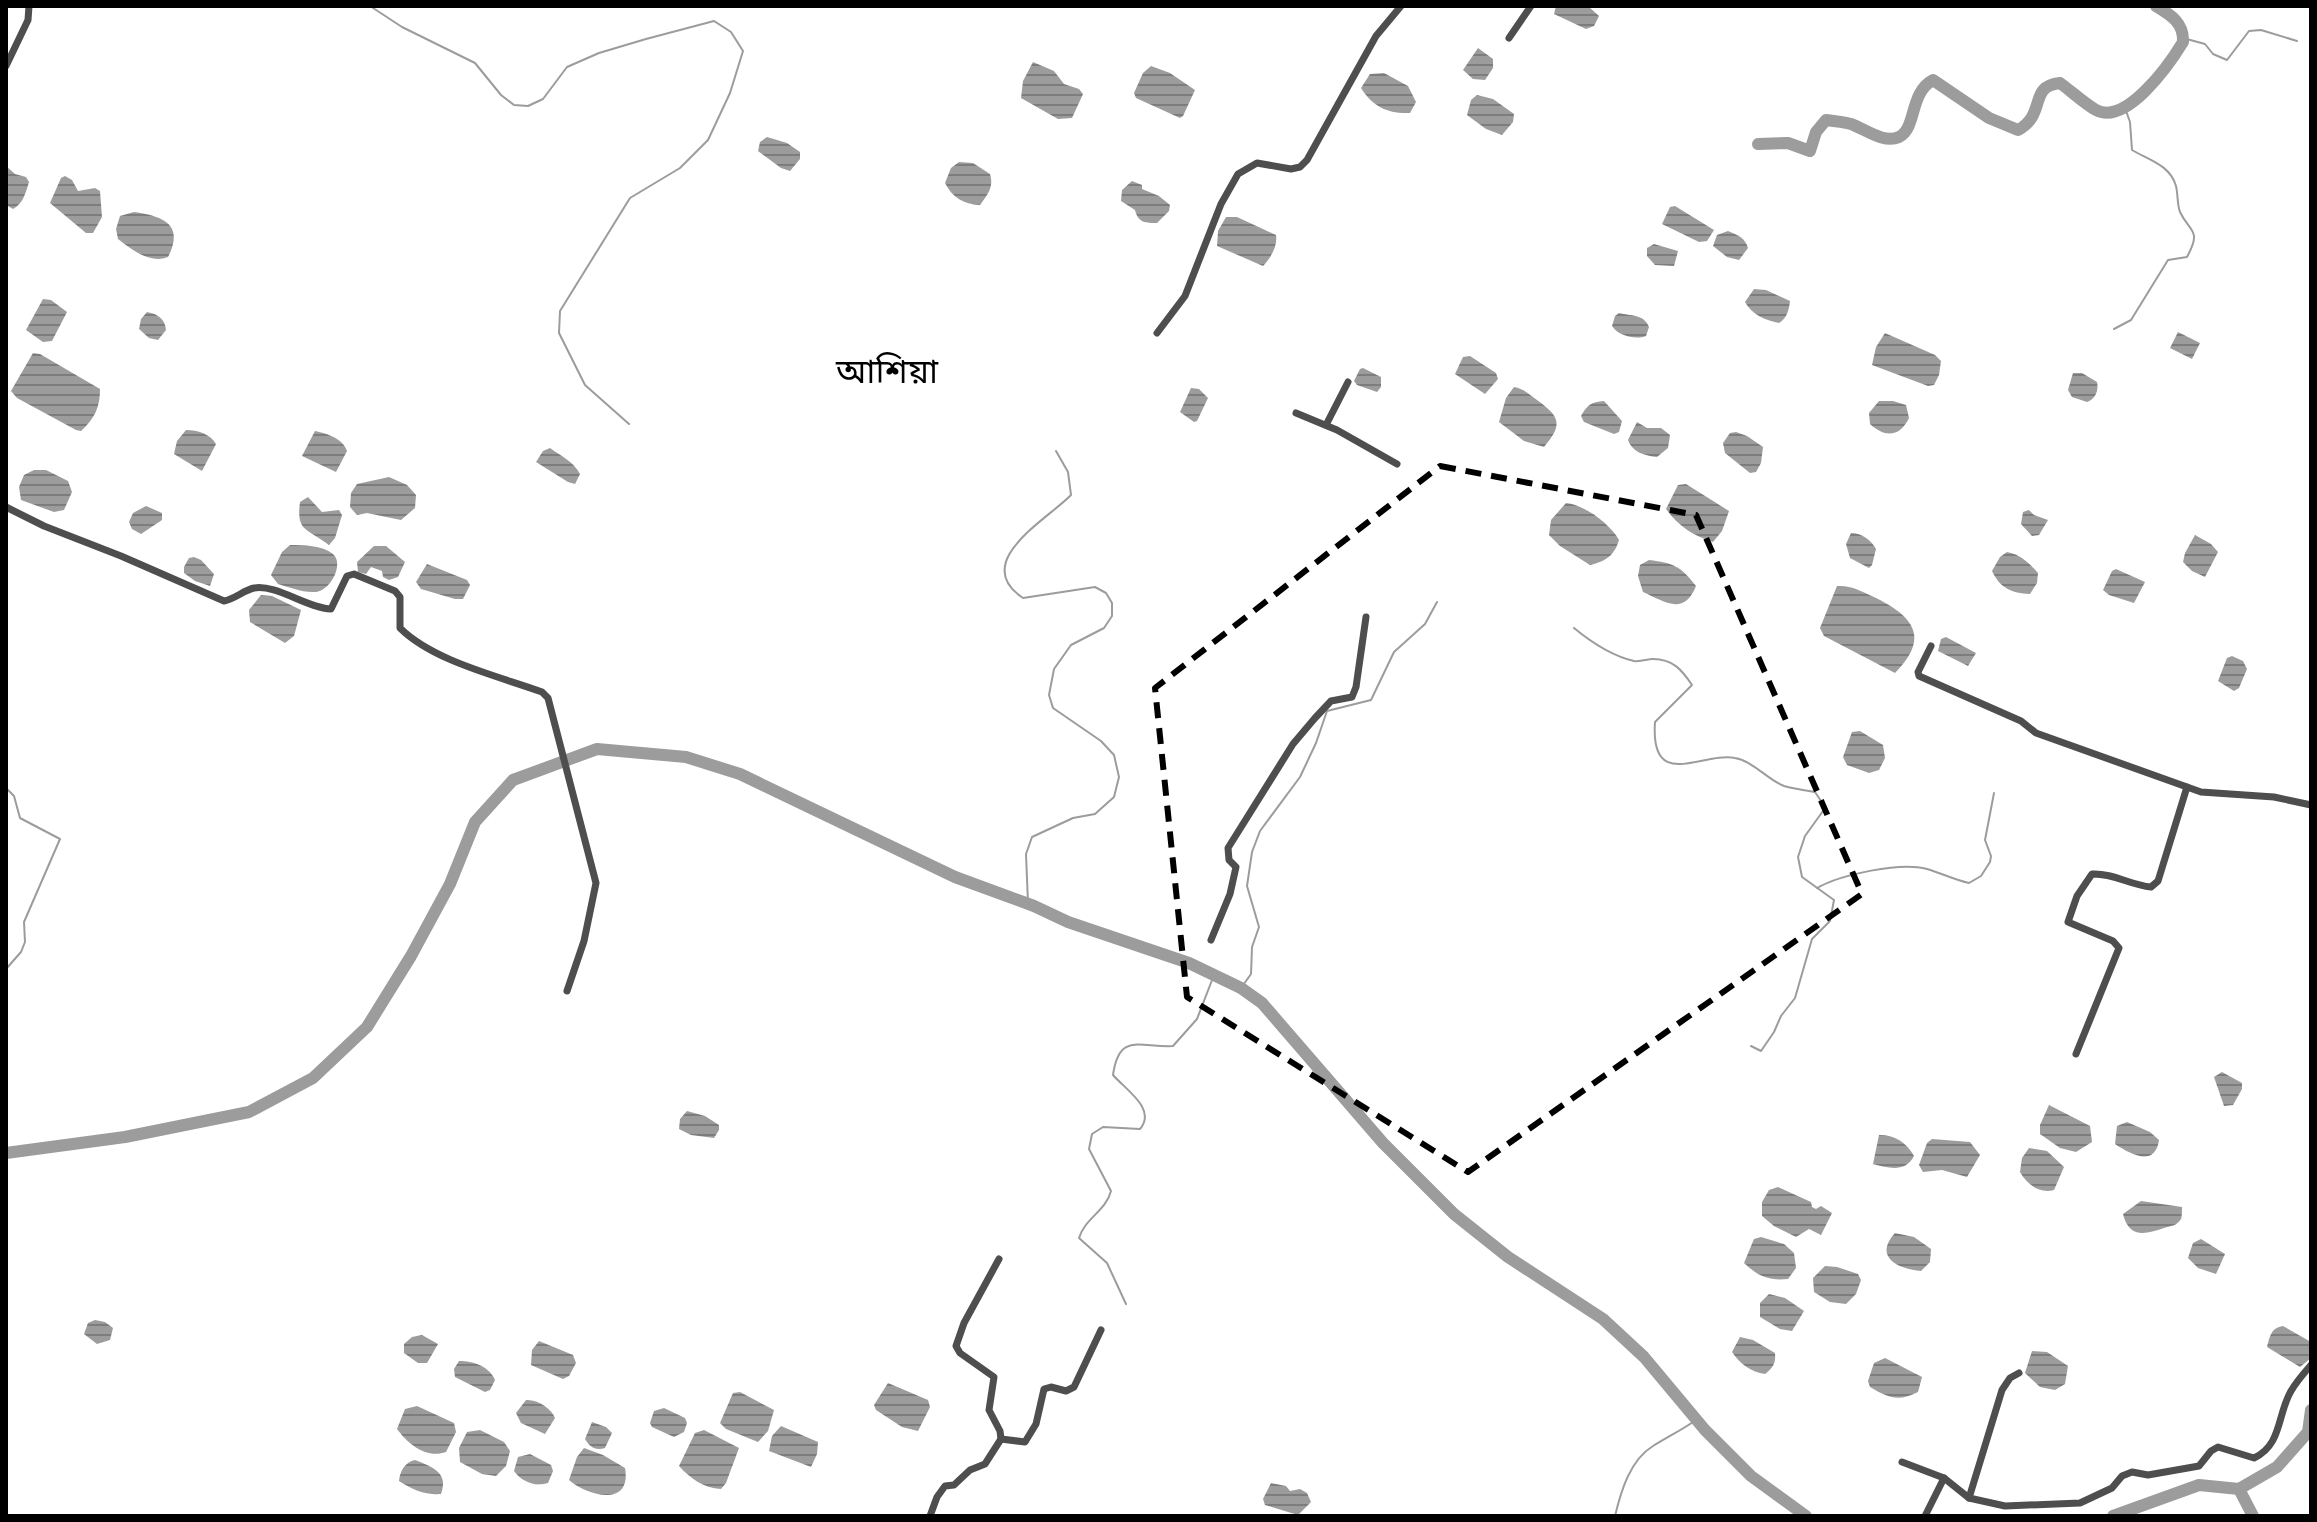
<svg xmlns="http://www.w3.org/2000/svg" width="2317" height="1522" font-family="'Titillium Web','Noto Sans Bengali',sans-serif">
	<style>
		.water { fill: url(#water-rules) }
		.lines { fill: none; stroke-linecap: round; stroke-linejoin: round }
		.stream { stroke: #9c9c9c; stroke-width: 2 }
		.river { stroke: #9c9c9c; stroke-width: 12 }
		.minor { stroke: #4e4e4e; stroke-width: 7 }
		.marked { fill: none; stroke: #000; stroke-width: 6; stroke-dasharray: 16 10; stroke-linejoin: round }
		.labels { text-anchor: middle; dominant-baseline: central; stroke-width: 7; stroke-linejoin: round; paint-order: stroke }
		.quarter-label { font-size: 34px; fill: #000; stroke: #fff }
	</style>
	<defs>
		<pattern id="water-rules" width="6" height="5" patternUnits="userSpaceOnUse" patternTransform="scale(2)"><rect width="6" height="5" fill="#9c9c9c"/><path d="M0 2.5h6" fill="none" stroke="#7d7d7d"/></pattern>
	</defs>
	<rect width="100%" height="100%" fill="#fff"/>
	<g class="water">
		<path d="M1556,6H1588L1599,16L1594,26L1586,29L1554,14Z"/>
		<path d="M1478,48L1493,59V68L1485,80L1473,79L1463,70Z"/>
		<path d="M1033,62L1054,71L1064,84L1079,89L1083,94L1072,118L1058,119L1021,98L1023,81Z"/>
		<path d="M1151,66L1170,73L1195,90L1183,116L1180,118L1136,98L1134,93L1143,73Z"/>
		<path d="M1384,73L1408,86L1416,102L1410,113C1388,114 1373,107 1361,88L1370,74Z"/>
		<path d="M1477,95L1493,99L1514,114L1513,122L1502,135L1486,129L1467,115L1471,100Z"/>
		<path d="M767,137L787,143L800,152V159L790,171L781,168L758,151L760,142Z"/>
		<path d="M959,162L973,163L990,174C994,187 988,194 980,205C963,204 953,198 945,183L951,168Z"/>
		<path d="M6,166L15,174L26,177L29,182C26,192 23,204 13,209L6,205Z"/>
		<path d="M65,176L72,180L78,191L95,188L100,191L102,217L93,233H86L50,203L61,178Z"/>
		<path d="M1132,181L1142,185V189L1159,196L1170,205L1169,211L1157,223C1146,223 1138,223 1135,210L1121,201L1122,190Z"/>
		<path d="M1675,206L1714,230L1707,241L1699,242L1662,224L1670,207Z"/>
		<path d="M134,212C162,216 185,224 168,257C150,264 132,250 118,239L116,229L120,216Z"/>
		<path d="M1226,217H1237L1276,235C1278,246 1270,259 1263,266L1217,246L1218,231Z"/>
		<path d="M1728,231C1738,235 1745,238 1748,248L1739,260L1727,257L1713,246L1717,235Z"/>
		<path d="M1654,244L1678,251L1674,266L1655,265L1647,256V248Z"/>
		<path d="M1754,289L1766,290L1790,301C1789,310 1787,318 1779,323C1765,320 1752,315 1745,302Z"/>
		<path d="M43,299L51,300L67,312L52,341L43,342L26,330Z"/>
		<path d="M147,312C158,314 165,319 166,330L158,340L149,338L139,329L141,319Z"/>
		<path d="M1619,313C1631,316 1644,314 1649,327L1646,336C1636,340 1618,336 1612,326L1615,316Z"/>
		<path d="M2178,332L2200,343L2192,359L2170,348Z"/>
		<path d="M1885,333L1935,355L1941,361L1939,375L1934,385L1928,386L1872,365L1876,347Z"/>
		<path d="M33,353L40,354L100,389C100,407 95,418 81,431L76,430L17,398L11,391Z"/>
		<path d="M1470,356L1496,373L1498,379L1485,394L1455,374L1463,357Z"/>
		<path d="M1363,368L1381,377V387L1377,392L1357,385L1354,381L1360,369Z"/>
		<path d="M2073,373H2082L2097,382C2099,391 2095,399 2087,402L2072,397L2068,390Z"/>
		<path d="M1514,387C1524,389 1529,394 1537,400C1559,416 1564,424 1544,447L1524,441L1499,422L1506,398Z"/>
		<path d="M1191,388L1199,389L1208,398L1197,421L1194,422L1180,412Z"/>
		<path d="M1604,401L1622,421L1619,432L1614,434L1584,422L1581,416C1587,405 1591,402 1604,401Z"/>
		<path d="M1879,401H1893L1906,405L1909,418C1900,437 1885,438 1870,424L1869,413Z"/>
		<path d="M1637,422L1647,428H1661L1670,435L1668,448L1657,457C1645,456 1632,452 1628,440Z"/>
		<path d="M186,430C198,430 210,434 216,444L202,471L174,454L177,441Z"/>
		<path d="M315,431C328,434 342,438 347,451L336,472L302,456Z"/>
		<path d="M1736,432L1747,436L1763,447L1761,463L1756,472L1750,473L1725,453L1723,443L1730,433Z"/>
		<path d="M550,448C561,456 574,462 580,474L575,484L568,482L536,462L543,451Z"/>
		<path d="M34,470H46L68,481L72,492L64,510L54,512L21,500L19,487L24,475Z"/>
		<path d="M389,477L407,485L416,495L415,508L401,520L367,513L357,515L350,507L351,493L357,484Z"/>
		<path d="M1686,484L1729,511L1722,531L1713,542C1694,536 1678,526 1666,509L1678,485Z"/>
		<path d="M308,497L322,512L339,510L342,515L335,538L329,545C307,528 296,532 300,502Z"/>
		<path d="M1566,503C1585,505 1610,524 1619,540C1614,556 1606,561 1590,565L1560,546L1549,535L1551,520Z"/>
		<path d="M146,506L162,513V520L141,534L132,529L129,522L133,513Z"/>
		<path d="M2029,510L2034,515L2048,520L2039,535L2032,536L2021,524L2023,512Z"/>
		<path d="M1851,533C1862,533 1871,540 1876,549L1872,565L1869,568L1850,558L1846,544Z"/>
		<path d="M2195,535L2211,544L2218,552L2205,577L2192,571L2183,562L2185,553Z"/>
		<path d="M290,545C303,545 322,545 333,554C345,565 329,592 315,592C303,593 289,587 278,584L271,575L282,552Z"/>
		<path d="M374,546H386L405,562L398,577L389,580L383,577L382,571L371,567L366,574L358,572L357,562Z"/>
		<path d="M2007,552C2020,554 2030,564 2038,573L2037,583L2030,594C2011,593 2000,588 1992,571L2000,557Z"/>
		<path d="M194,557L201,560L214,574L210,586L195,581L184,573V567L189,558Z"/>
		<path d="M1649,560C1673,563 1681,566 1696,586C1684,616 1665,602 1643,592L1638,576L1640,565Z"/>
		<path d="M427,564L467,580L470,585L463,599H455L421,589L416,582Z"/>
		<path d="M2116,569L2145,582L2134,603L2109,595L2103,590L2112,571Z"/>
		<path d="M1837,586C1851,585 1861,591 1874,597C1913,616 1931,637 1895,673L1824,636L1820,628Z"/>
		<path d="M261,595L272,596L301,610L294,636L285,643L250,622L249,610Z"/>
		<path d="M1946,637L1976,653L1968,666L1938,651L1941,639Z"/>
		<path d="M2232,656L2243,661L2247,669L2239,688L2234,691L2218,681L2227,658Z"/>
		<path d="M1860,731L1883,745L1885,758L1879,770L1869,773L1847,765L1843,757L1852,732Z"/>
		<path d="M2222,1072L2242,1083V1089L2233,1105L2224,1106L2214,1077Z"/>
		<path d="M2049,1105L2090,1126L2092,1142L2076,1152L2060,1148L2040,1134V1125Z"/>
		<path d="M687,1111L705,1116L719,1125V1130L714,1138L691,1135L679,1129L680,1119Z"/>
		<path d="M2127,1122L2150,1132L2159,1140C2155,1168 2130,1154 2115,1144L2117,1126Z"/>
		<path d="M1879,1135C1895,1135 1906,1142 1914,1156C1905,1173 1889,1168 1873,1164Z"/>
		<path d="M1932,1139L1970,1142L1980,1155L1967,1177L1942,1170L1923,1172L1919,1165L1927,1143Z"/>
		<path d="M2029,1148L2047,1151L2064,1167L2054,1190C2039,1194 2027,1184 2020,1172L2022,1158Z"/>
		<path d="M1778,1187L1811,1202L1812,1207L1816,1209L1821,1206L1832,1213L1821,1235L1809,1229L1796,1237L1774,1226L1762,1216V1202L1769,1190Z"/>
		<path d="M2141,1201L2182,1207C2182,1210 2182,1217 2181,1219C2177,1226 2170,1226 2164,1228C2144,1235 2129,1238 2123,1214Z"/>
		<path d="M1895,1233L1914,1237L1931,1249L1930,1262L1921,1271C1898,1269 1873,1257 1895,1233Z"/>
		<path d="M1761,1237L1784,1244L1794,1253L1796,1268L1788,1279C1768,1281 1758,1276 1744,1263L1754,1239Z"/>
		<path d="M2201,1239L2225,1254L2216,1274L2198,1268L2188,1258L2193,1243Z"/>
		<path d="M1825,1266L1837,1267L1858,1274L1861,1280L1856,1294L1846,1304L1830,1302L1814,1292L1813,1278Z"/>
		<path d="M1769,1294L1785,1298L1804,1311L1792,1331L1780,1329L1760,1317V1303Z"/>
		<path d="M95,1320L105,1322L113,1328L110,1340L97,1344L84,1334L88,1323Z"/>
		<path d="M2283,1326L2311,1342V1358L2300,1367L2267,1347C2270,1336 2271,1328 2283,1326Z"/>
		<path d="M422,1335L438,1344L427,1363H418L404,1353V1344L412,1337Z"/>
		<path d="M1740,1337L1753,1340L1775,1353C1776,1363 1773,1368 1765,1374C1751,1372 1740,1364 1732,1352Z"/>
		<path d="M539,1341L573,1355L576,1363L569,1376L563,1379L531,1365L532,1350Z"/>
		<path d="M2032,1351L2047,1352L2068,1366L2065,1384L2055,1390L2040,1387L2025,1373Z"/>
		<path d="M1885,1358L1922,1377L1918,1392C1899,1402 1888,1398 1870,1387L1868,1381L1874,1363Z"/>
		<path d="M459,1361C473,1361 489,1366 495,1380L490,1390L485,1392L455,1377L454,1369Z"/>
		<path d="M888,1383L928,1400L930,1407L918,1431L902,1427L876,1410L874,1405Z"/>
		<path d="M740,1392L774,1410L768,1431L758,1442L726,1429L720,1423L733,1393Z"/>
		<path d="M526,1400C537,1399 551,1408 555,1418L545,1434L521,1423L516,1413Z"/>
		<path d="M417,1406L454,1423L456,1432L446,1452C426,1459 408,1444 397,1429L405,1409Z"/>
		<path d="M664,1408L685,1418L687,1423L684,1432L674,1437L652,1427L650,1423L654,1411Z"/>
		<path d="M592,1422L606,1427L612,1433L605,1448C595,1451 590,1447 585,1439Z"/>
		<path d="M781,1426L818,1442L817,1454L811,1467L769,1451L772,1436Z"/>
		<path d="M480,1430L504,1442L510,1451L506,1466L496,1476L482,1474L460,1462L459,1448L467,1432Z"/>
		<path d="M704,1430L739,1448L726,1483L721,1489C703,1488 690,1478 679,1466L695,1433Z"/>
		<path d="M584,1448L603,1455L625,1468C632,1508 587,1496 569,1480L577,1457Z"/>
		<path d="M530,1454L551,1465L553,1471L548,1483C535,1487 522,1482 514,1471L518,1457Z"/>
		<path d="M415,1460C433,1467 449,1473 441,1494C425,1495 413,1490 399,1481C400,1471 405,1462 415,1460Z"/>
		<path d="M1271,1483L1286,1486L1290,1491L1300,1489L1307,1493L1311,1502L1298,1515L1265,1505L1263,1499Z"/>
	</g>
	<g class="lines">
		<g class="stream">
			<path d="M370,6L402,27L475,63L501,95L514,105L528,106L543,99L567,67L599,53L646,39L714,21L731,32L743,51L730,93L708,140L680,168L630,198L560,311L559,333L585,385L629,424"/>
			<path d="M2183,38L2205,44L2213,54L2227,60L2249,31L2261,30L2297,41"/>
			<path d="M2114,329L2131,320L2168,260L2187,257C2202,229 2190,233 2180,212C2177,204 2178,194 2176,186C2170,165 2149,160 2132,150L2130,122L2125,108"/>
			<path d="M1574,628C1591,642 1612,656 1634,661C1641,662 1647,659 1653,659C1673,659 1682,670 1692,685L1655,722C1650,793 1703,751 1735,758C1753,761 1768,780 1784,786C1794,789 1805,790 1815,792L1823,804V811L1805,836L1798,857L1802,877L1834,900L1830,921L1812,939L1795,998L1781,1016L1774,1032L1761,1051L1751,1046"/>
			<path d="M6,788L14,796L20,818L60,839L24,922L25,942L21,952L6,969"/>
			<path d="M1817,888C1842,874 1900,862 1927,869C1941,873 1955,880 1969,883L1981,876L1990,862L1991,856L1985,840L1994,793"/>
			<path d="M1028,903L1026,854L1032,837L1073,818L1095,814L1114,797L1119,777L1114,755L1101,741L1053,708L1049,695L1054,669L1071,645L1104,628L1112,616V603L1106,593L1095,587L1023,598C969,562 1048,519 1071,495L1068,472L1056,451"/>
			<path d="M1241,988L1251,974L1252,947L1259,927L1247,886L1252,852L1260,831L1300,777L1316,743L1327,711L1371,700L1394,652L1425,624L1437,602"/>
			<path d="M1126,1304L1107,1263L1079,1238C1085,1218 1106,1211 1111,1191L1089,1149L1092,1134L1103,1127L1140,1129C1157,1109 1126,1090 1113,1075C1119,1031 1141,1048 1173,1046L1197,1019L1214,975"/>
			<path d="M1615,1516C1621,1491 1630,1460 1653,1446C1667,1437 1682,1430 1696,1420"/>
		</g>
		<g class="river">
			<path d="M1758,144L1788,143L1810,151L1816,132L1826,120C1835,121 1843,122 1851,124C1865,129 1884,144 1899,137C1917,128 1909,93 1933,80L1989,118L2018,130C2047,114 2028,86 2060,83C2071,91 2085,104 2096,110C2126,126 2169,65 2183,42C2184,23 2171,15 2156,6"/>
			<path d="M6,1153L125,1137L249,1112L313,1078L367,1027L411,956L450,884L475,822L513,780L597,749L686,757L740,774L955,877L1034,906L1068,922L1189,963L1241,988L1262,1003L1383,1143L1454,1214L1508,1257L1603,1319L1644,1357L1705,1430L1751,1476L1806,1516"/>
			<path d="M2239,1489L2253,1516"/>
			<path d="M2113,1516L2199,1485L2239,1489L2277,1467L2308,1432L2311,1410"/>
		</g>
		<g class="minor">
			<path d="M1509,38L1531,6"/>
			<path d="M6,66L28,20L29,6"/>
			<path d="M1157,333L1185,296L1221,204L1238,174L1257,163L1291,169L1300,167L1307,160L1376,36L1401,6"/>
			<path d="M1296,413L1337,430L1397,464"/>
			<path d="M1326,425L1348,382"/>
			<path d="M6,507L44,526L121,556L224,601C235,599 244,590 254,588C276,584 307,608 331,609L347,576L354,574L395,591L400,597V628C433,661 498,676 542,692L548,698L596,883L584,941L567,991"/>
			<path d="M1931,646L1918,672L1919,676L2021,721L2036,733L2201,792L2274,797L2311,805"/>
			<path d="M1211,940L1230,894L1236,867L1229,860L1228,848L1293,744L1315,718L1331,701L1352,697L1356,687L1366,617"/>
			<path d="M2076,1054L2119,948L2113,941L2068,922L2077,896L2092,874C2113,873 2130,885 2151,887L2158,881L2187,787"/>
			<path d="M1001,1439L1025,1442L1036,1424L1044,1389L1051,1387L1066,1391L1074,1387L1101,1330"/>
			<path d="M1902,1462L1944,1478L1969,1498L2005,1506L2080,1503L2112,1488L2122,1476L2132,1472L2148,1475L2199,1466L2211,1451L2218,1447L2254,1458C2282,1445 2277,1415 2291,1391C2296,1382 2304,1373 2311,1365"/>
			<path d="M1969,1498L2002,1390L2010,1378L2019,1373"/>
			<path d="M930,1516L937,1497L945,1486L954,1485L970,1470L985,1464L1001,1439L1000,1431L989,1410L994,1377L960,1353L956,1346L964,1323L999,1259"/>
			<path d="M1925,1516L1944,1478"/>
		</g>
	</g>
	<path class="marked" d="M1440,466L1696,515L1862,894L1468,1172L1187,997L1155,688Z"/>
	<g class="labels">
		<g class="quarter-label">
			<text x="887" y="370">আশিয়া</text>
		</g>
	</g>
	<rect width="2317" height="1522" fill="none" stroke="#000000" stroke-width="16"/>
</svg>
